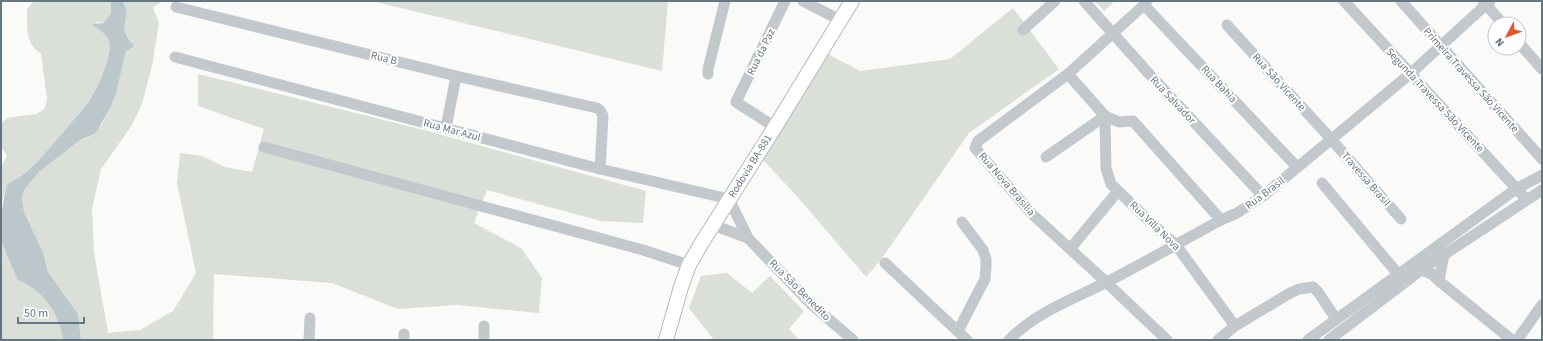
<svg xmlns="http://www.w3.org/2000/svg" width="1543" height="341" font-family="'Source Sans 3',sans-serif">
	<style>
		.green { fill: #dadfd7 }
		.water { fill: #bbc7cb }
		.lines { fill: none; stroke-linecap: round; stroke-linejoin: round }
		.major-casing { stroke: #b5babe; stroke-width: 16 }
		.minor { stroke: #c3c8cc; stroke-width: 11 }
		.major { stroke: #fff; stroke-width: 14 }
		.labels { text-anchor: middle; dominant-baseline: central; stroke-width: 4; stroke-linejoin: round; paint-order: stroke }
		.street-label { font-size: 11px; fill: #657683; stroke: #fff }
	</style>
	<rect width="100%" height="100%" fill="#fafaf8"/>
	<g class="green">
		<path d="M34,1H111V13L104,23L97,22L94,26C100,29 108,34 109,41C113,56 96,92 87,104C81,113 72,121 65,130C48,149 31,174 7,184L1,207V168L7,155L1,147V124L7,118L37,114L44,109L47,100L41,54C24,41 28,29 27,9Z"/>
		<path d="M123,1H162L153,8L159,23L152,66L142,104L132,125L101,169L92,209L94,252L108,333L140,330L173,311L196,273L177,183L180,153L202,156L225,167L252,172L264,129L198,106V74L416,128L646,191L643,223L601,221L487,190L474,223L521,248L542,278L539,313L457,305L398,309L332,283L214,274L213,340H81L78,314L48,272L43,252L24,212L22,197L24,190L39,172L80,140L89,137L102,124L116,94L126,51L132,42L126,35L124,28L127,12Z"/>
		<path d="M372,1H668L662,71Z"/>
		<path d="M1095,1H1115L1104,11Z"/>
		<path d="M1013,8L1059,69L969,133L880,261L866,277L796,195L762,159L828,54L860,71L950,59Z"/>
		<path d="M1,235C6,251 16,268 26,282C30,287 38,290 43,295C54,305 62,326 63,340H1Z"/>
		<path d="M727,273L752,293L770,276L804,311L789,329L799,340H714L689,308L701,276Z"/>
	</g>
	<path class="water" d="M111,1H123L127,12L124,28L126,35L134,46L130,49L126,51L116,94L110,108L97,131L94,134L80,140L39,172L24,190L22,197L24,212L43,252L48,272L78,314L81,340H63C60,313 43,290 18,280C12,266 4,251 1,236C0,219 3,201 7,184C31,174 48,149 65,130C72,121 81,113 87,104C96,92 113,56 109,41C107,33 97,29 92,24L104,23L111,13Z"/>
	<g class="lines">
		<g class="major-casing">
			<path id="major" d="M666,340L681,287L689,265L701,244L775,127L852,1"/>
		</g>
		<g class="minor">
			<path d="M803,1L840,20"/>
			<path d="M1084,1L1151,76L1263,196"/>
			<path d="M1147,1L1144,5L1297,167"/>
			<path d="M1344,1L1526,199"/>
			<path d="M1401,1L1542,159"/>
			<path d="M1483,1L1503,24"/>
			<path d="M1144,5L1068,74L978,141L975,148L1032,214L1106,282L1167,340"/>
			<path d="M176,7L456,76L597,108L600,110L603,116L600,169"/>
			<path d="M1227,25L1331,139L1401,219"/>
			<path d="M1023,30L1055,1"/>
			<path d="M1519,43L1542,69"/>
			<path d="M175,57L600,169L729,199L748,238L811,304L853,340"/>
			<path d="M708,74V69L725,1"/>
			<path d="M1068,74L1105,116L1106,168L1111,184L1146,218L1176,245L1235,326"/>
			<path d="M775,127L736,102L785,1"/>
			<path d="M446,128L456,76"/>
			<path d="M264,147L643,250L689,265"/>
			<path d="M1046,157L1105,116L1119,122L1133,121L1221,220"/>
			<path d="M1322,183L1398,274"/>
			<path d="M713,225L748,238"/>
			<path d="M1070,249L1118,191"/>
			<path d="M885,263L967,340"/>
			<path d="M1419,267L1421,270L1432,274L1439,281L1512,340"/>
			<path d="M1439,281L1444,254L1442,251"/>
			<path d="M958,331L985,279L986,266V259L983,250L962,222"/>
			<path d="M309,340L310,318"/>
			<path d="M404,340V334"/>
			<path d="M484,340V326"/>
			<path d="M1009,340C1035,313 1073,299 1105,283C1144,263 1182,241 1221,220L1237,213L1263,196L1410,74L1490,1"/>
			<path d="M1218,340L1235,326L1290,293L1299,289L1313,287L1318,292L1336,319"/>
			<path d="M1308,340L1516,189L1542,175"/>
			<path d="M1329,340L1421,270L1542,190"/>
			<path d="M1517,340L1542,305"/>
		</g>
		<use href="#major" class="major"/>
	</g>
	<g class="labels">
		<g class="street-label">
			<text transform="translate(761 52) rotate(-64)">Rua da Paz</text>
			<text transform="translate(384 58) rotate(14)">Rua B</text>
			<text transform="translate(1471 80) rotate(48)">Primeira Travessa São Vicente</text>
			<text transform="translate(1279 82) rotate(48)">Rua São Vicente</text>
			<text transform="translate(1219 84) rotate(47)">Rua Bahia</text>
			<text transform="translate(1173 100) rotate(47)">Rua Salvador</text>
			<text transform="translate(1435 100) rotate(47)">Segunda Travessa São Vicente</text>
			<text transform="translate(452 130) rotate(15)">Rua Mar Azul</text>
			<text transform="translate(750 166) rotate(-58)">Rodovia BA-881</text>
			<text transform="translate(1366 179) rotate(49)">Travessa Brasil</text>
			<text transform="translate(1007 184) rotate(49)">Rua Nova Brasília</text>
			<text transform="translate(1265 193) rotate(-37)">Rua Brasil</text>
			<text transform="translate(1155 226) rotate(44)">Rua Villa Nova</text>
			<text transform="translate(800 290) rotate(45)">Rua São Benedito</text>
		</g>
	</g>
	<rect width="1543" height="341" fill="none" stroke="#657683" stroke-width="4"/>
	<g transform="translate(1507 36) rotate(229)"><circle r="19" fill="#ffffff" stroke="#c1c8cd"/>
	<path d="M0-3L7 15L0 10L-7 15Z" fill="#e4572e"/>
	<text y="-6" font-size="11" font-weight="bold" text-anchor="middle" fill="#657683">N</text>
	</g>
	<path d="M18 317v6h66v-6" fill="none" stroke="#657683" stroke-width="2"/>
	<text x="24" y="317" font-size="12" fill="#657683" stroke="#ffffff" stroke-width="3" paint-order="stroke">50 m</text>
</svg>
